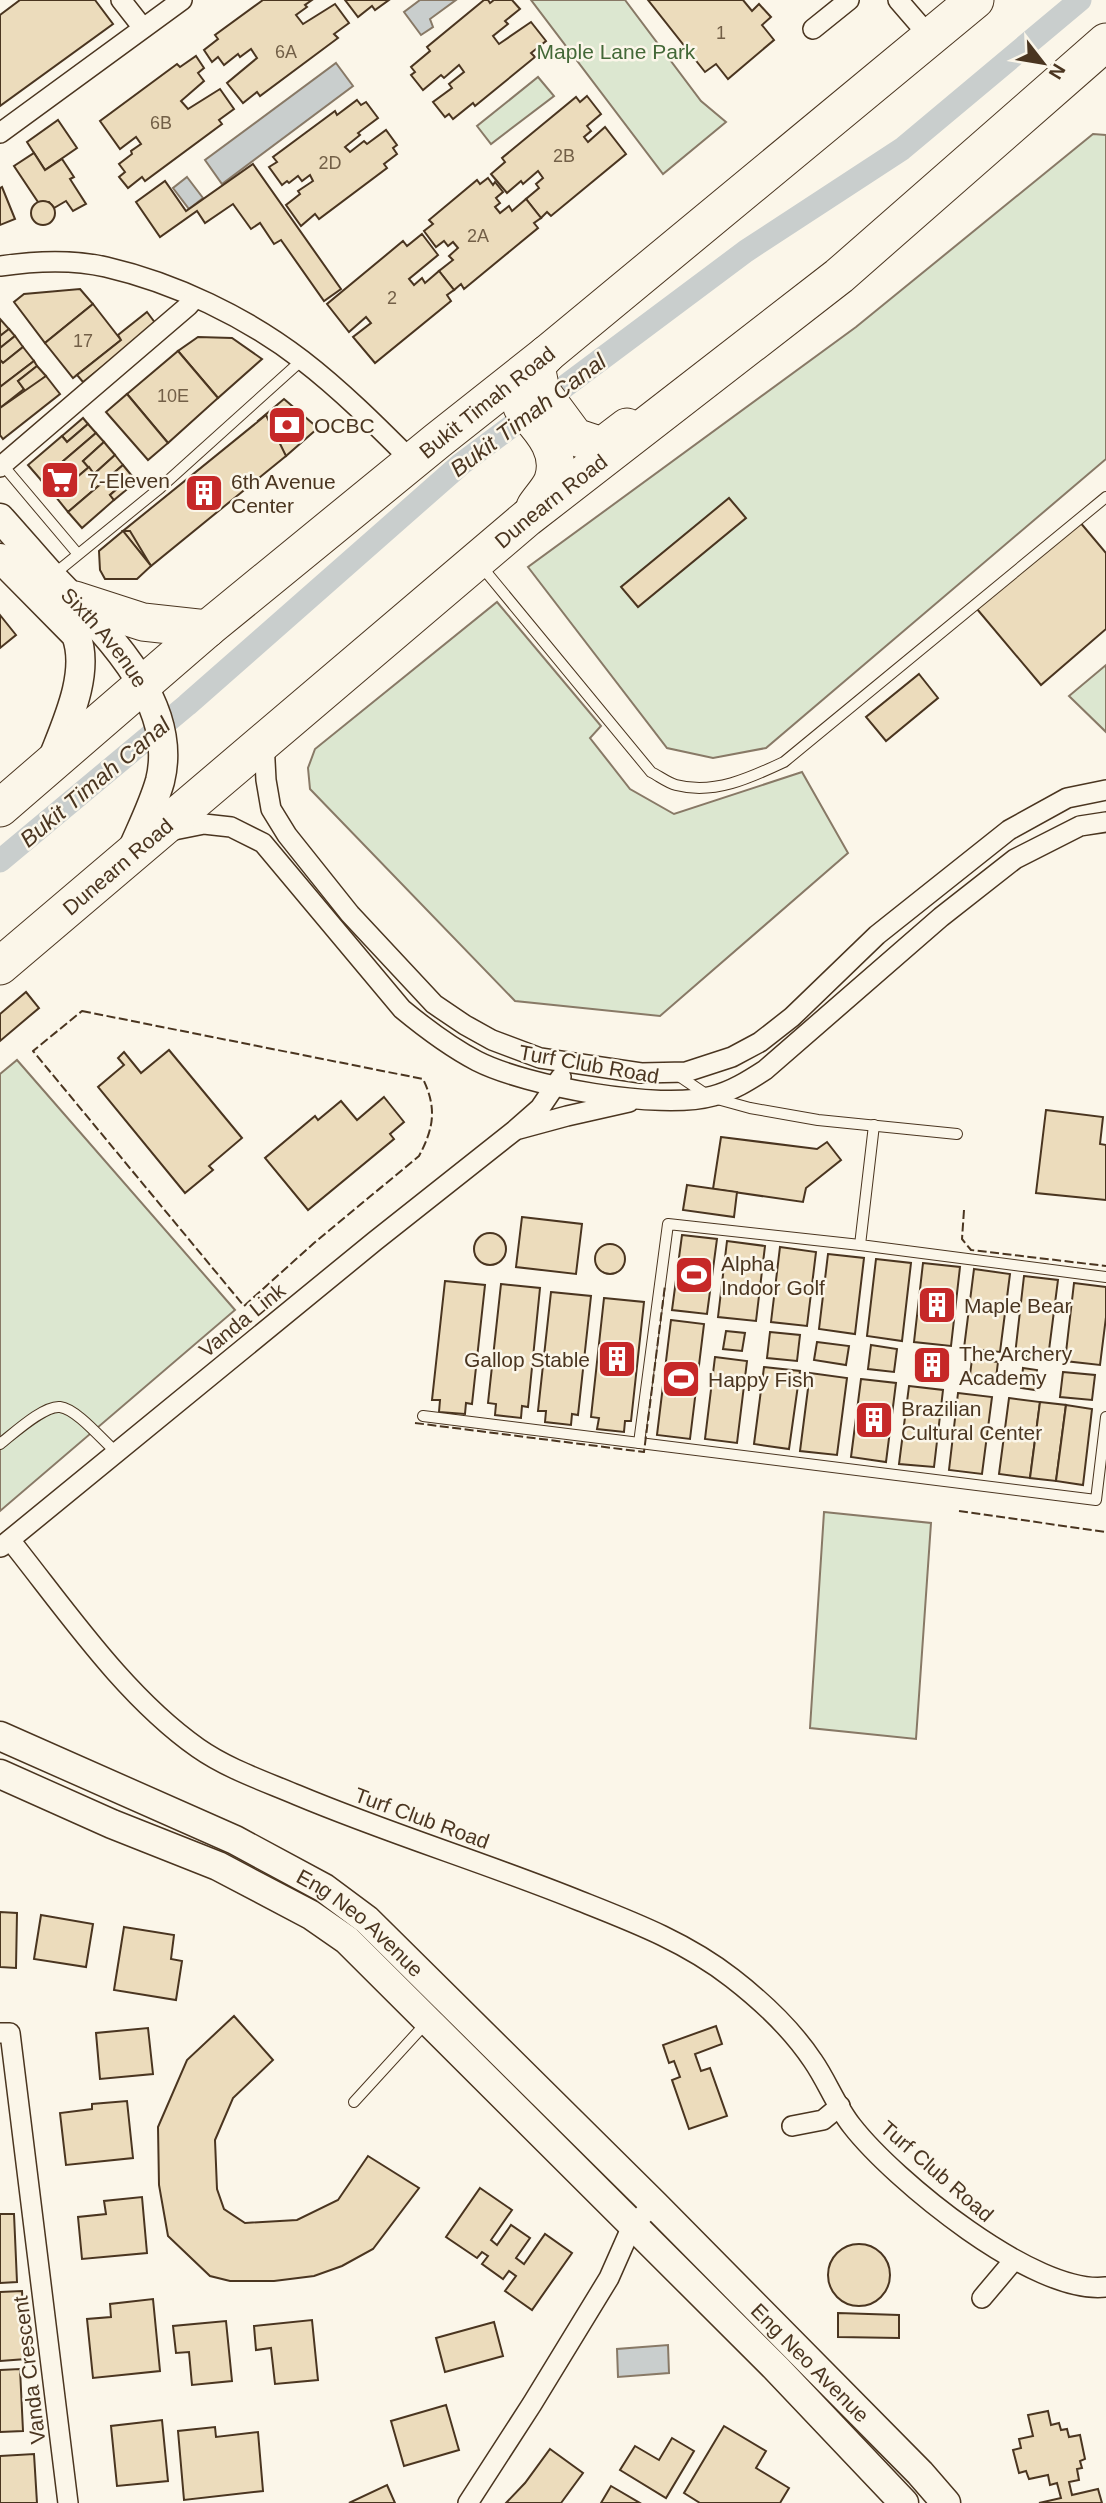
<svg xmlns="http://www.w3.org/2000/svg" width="1106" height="2503" font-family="Helvetica,sans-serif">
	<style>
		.green { fill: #dce7d0; stroke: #887966; stroke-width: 2 }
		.water { fill: #c9cecd; stroke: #887966; stroke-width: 2 }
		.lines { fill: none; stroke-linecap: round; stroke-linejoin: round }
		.canal { stroke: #c9cecd; stroke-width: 23 }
		.building { fill: #ecdcbc; stroke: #4a3520; stroke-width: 2 }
		.lane-casing { stroke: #4a3520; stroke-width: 12 }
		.street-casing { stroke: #4a3520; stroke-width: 22 }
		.secondary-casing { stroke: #4a3520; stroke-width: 31 }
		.highway-casing { stroke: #4a3520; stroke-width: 39 }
		.lane { stroke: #fbf6e9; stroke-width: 10 }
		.street { stroke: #fbf6e9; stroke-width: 19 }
		.secondary { stroke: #fbf6e9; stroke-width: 28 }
		.highway { stroke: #fbf6e9; stroke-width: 37 }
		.fence { stroke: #4a3520; stroke-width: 2; stroke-dasharray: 9 3.5; stroke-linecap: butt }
		.labels { text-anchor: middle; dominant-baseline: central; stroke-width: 5; stroke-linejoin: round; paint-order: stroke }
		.number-label { font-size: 18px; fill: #725f47 }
		.park-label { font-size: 21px; fill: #436837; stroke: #fbf6e9 }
		.street-label { font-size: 21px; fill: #4a3520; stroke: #fbf6e9 }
		.poi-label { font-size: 21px; fill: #4a3520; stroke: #fbf6e9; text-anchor: start }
		.water-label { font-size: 23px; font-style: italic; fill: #4a3520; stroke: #fbf6e9 }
	</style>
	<rect width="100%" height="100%" fill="#fbf6e9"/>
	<g class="green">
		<path d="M531,0H625L701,101L726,122L663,174Z"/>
		<path d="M538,77L554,96L491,144L477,126Z"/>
		<path d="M1093,134L1106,135V459L766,748L713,758L667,748L528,567L856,327Z"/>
		<path d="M497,602L601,726L590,738L630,789L674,814L802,772L848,853L660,1016L515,1001L310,789L308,768L315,749Z"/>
		<path d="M1106,665V732L1069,696Z"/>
		<path d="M17,1060L235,1310L0,1511V1074Z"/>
		<path d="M824,1512L931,1523L916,1739L810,1728Z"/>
	</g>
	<g class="water">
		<path d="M420,0H456L430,19L433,27L421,35L404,12Z"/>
		<path d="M336,63L353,86L222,184L205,160Z"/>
		<path d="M187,177L203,198L189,209L173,188Z"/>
		<path d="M668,2345L669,2373L618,2377L617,2349Z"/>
	</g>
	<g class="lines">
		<path class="canal" d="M0,861L187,705L461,464L746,251L902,149L1080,0"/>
	</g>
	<g class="building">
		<path d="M20,0H95L113,24L0,106V15Z"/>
		<path d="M263,0H312L305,5L307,7L296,15L303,24L335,4L349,23L334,34L338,38L260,96L257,92L243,103L227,83L257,58L251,49L240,57L238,54L224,65L218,57L212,62L204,50L218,39L215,35Z"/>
		<path d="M345,0H389L375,10L372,6L358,17Z"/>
		<path d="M484,0H488L490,3L494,0H512L520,9L505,21L508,24L493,36L499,44L531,22L546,41L531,53L535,57L475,106L473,103L453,119L449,114L445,117L433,102L452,88L449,84L464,72L459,65L444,78L441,75L423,90L411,75L415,72L411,67L430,51L427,47Z"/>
		<path d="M648,0H743L752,11L759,4L771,17L762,25L774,40L728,79L716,64L705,72Z"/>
		<path d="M196,56L204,68L198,73L204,81L181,101L188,109L220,89L234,109L219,120L222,124L145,181L142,177L128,188L119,177L125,172L119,164L132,154L131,151L141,144L136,137L120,149L100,121L177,64L180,67Z"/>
		<path d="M587,96L601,114L587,126L591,131L584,137L588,142L605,127L626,154L551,216L547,212L541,218L526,199L539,188L536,184L543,178L538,171L523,184L521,181L507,193L491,174L505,162L502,158L576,97L580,102Z"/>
		<path d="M357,100L361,105L366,102L378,118L358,133L360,135L345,147L350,152L364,141L367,144L386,130L397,145L393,148L397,154L384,164L387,168L319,219L315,214L301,226L286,205L300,194L298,191L313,181L310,175L302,181L298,176L289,183L287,181L282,185L269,167L277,162L273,157L335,111L337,115Z"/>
		<path d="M58,120L77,148L45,170L27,142Z"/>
		<path d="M34,153L45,170L62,159L74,177L70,179L86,204L73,211L66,201L54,208L49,202H38L14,166Z"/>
		<path d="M253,164L341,289L324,301L281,240L274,244L260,223L251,229L233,204L205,223L197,211L160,237L136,202L165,181L186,211Z"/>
		<path d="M488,178L493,185L495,182L503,192L496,198L500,203L495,207L500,213L509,206L512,211L526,199L541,218L534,223L538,228L464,289L461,284L454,290L439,271L453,260L449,256L458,248L453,242L448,246L444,241L436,247L424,231L433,224L429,220L477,180L480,184Z"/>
		<path d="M2,187L15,219L0,225V188Z"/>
		<circle cx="43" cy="213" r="12"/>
		<path d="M422,234L438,255L409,279L414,285L422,278L425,283L439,271L454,290L447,295L451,301L375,363L353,337L371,323L366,317L349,332L327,304L403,241L407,246Z"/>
		<path d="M80,289L93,304L45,343L14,302L24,294Z"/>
		<path d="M93,304L121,340L73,378L45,343Z"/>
		<path d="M147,312L156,324L83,382L77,375L121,340L118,335Z"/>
		<path d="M0,319L9,329L0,336Z"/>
		<path d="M9,329L15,336L0,348V336Z"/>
		<path d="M15,336L23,347L3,363L0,360V348Z"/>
		<path d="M198,337L232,338L262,359L218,398L178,351Z"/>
		<path d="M23,347L34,361L0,387V360L3,363Z"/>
		<path d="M178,351L218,398L168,443L127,394Z"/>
		<path d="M34,361L37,366L18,381L24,389L0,408V387Z"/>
		<path d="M37,366L46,376L26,392L18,381Z"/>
		<path d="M46,376L60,394L3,439L0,435V408Z"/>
		<path d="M127,394L168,443L148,460L106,412Z"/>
		<path d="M284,399L318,428L286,456L258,421Z"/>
		<path d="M266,415L286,456L151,566L123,531Z"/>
		<path d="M83,418L88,424L67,442L62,436Z"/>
		<path d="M88,424L96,433L41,480L28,465L62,436L67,442Z"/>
		<path d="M96,433L104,442L83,461L89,467L55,496L41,480Z"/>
		<path d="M104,442L115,455L94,474L83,461Z"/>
		<path d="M115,455L123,465L68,512L55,496L89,467L94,474Z"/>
		<path d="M123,465L132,476L110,495L114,500L82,528L68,512Z"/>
		<path d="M132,476L137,481L114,500L110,495Z"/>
		<path d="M729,498L746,518L638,607L621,587Z"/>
		<path d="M1079,521L1106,553V629L1041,685L977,609Z"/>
		<path d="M123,531H130L151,566Z"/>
		<path d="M123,531L151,566L137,579H105L100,570L99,551Z"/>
		<path d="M0,615L16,635L0,648Z"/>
		<path d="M919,674L938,698L886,741L866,717Z"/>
		<path d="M26,992L39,1008L0,1041V1014Z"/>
		<path d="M169,1050L242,1138L209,1166L213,1170L185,1193L98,1087L124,1065L118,1058L124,1052L141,1073Z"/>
		<path d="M384,1097L404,1122L390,1134L394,1139L308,1210L265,1158L315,1116L318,1120L341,1101L357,1120Z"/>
		<path d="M1046,1110L1103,1117L1100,1144L1106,1145V1200L1036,1193Z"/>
		<path d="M721,1137L817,1149L827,1142L841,1160L806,1188L803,1202L713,1189Z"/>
		<path d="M687,1185L737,1192L734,1217L683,1210Z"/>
		<path d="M522,1217L582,1224L576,1274L516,1267Z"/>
		<circle cx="490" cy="1249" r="16"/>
		<path d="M682,1235L717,1239L707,1314L672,1310Z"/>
		<path d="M727,1241L765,1246L756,1321L718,1317Z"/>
		<circle cx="610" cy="1259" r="15"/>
		<path d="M780,1247L816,1252L807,1326L771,1322Z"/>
		<path d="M828,1254L864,1258L855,1334L819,1329Z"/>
		<path d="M876,1259L911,1263L902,1341L867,1336Z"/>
		<path d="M923,1263L960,1267L951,1346L914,1342Z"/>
		<path d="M974,1269L1010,1274L1000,1352L964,1348Z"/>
		<path d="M1024,1276L1058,1280L1048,1358L1015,1355Z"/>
		<path d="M445,1281L485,1285L472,1404L466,1403L465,1414L439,1412L440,1400H432Z"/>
		<path d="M1074,1283L1106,1287V1317L1100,1365L1065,1361Z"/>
		<path d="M501,1284L540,1288L528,1407L522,1406L521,1418L495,1415L496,1404L488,1403Z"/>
		<path d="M551,1292L591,1296L578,1415L572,1414L571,1425L545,1422L546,1411H538Z"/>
		<path d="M604,1298L644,1302L631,1421H625L624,1432L597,1429L599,1418L591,1417Z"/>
		<path d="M671,1320L704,1324L690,1439L657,1435Z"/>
		<path d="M726,1331L745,1333L742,1351L723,1349Z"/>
		<path d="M770,1332L800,1335L797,1361L767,1358Z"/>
		<path d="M817,1342L849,1346L846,1365L814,1360Z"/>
		<path d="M871,1345L897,1349L894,1372L868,1369Z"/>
		<path d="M923,1355L944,1358L941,1375L920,1372Z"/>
		<path d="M715,1357L747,1361L737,1443L705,1439Z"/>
		<path d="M972,1359L998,1362L995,1386L969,1383Z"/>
		<path d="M764,1367L800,1371L789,1449L754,1444Z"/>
		<path d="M1023,1368L1037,1370L1035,1390L1021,1388Z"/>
		<path d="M1063,1372L1095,1375L1092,1400L1060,1397Z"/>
		<path d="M810,1373L847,1378L837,1455L800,1451Z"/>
		<path d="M861,1379L896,1383L886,1462L851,1457Z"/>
		<path d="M909,1386L943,1390L934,1467L899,1464Z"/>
		<path d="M958,1393L992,1397L982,1474L949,1470Z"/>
		<path d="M1009,1398L1040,1402L1030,1478L999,1474Z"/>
		<path d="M1040,1402L1066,1405L1056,1481L1030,1478Z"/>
		<path d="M1066,1405L1092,1409L1083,1485L1056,1481Z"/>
		<path d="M0,1912L17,1913L16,1968L0,1967Z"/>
		<path d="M41,1915L93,1924L86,1967L34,1959Z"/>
		<path d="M124,1927L174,1935L171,1959L182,1961L176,2000L114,1990Z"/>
		<path d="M234,2016L273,2060L233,2098L215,2140L217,2189L224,2209L245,2223L297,2220L338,2200L368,2156L419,2188L373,2249L342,2266L314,2276L274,2281H230L210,2276L168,2236L159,2185L158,2127L187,2060Z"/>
		<path d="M716,2026L722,2044L695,2054L701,2071L710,2068L727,2116L689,2129L672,2080L680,2077L674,2061L669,2063L663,2045Z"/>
		<path d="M148,2028L153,2074L100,2079L96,2033Z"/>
		<path d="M127,2101L133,2158L66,2165L60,2113L92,2109V2104Z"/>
		<path d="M480,2188L512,2210L491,2240L497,2245L511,2225L530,2238L516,2258L524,2264L545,2234L572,2253L532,2310L505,2291L516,2276L509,2271L503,2279L482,2264L488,2256L482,2252L477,2258L446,2237Z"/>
		<path d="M142,2197L147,2253L82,2259L78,2217L106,2214L104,2201Z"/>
		<path d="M0,2214H14L17,2282L0,2283Z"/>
		<circle cx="859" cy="2275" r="31"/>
		<path d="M22,2291L26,2359L0,2361V2292Z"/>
		<path d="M153,2299L160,2371L93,2378L87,2319L111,2317L110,2304Z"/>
		<path d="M838,2313L899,2315V2338L838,2337Z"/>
		<path d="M312,2320L318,2380L275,2384L271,2348L256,2350L254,2326Z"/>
		<path d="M226,2321L232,2381L192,2385L189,2352L176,2353L173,2326Z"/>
		<path d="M494,2322L503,2356L445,2372L436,2338Z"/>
		<path d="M20,2369L23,2431L0,2432V2370Z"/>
		<path d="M446,2405L459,2450L404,2466L391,2421Z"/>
		<path d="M1048,2411L1051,2425L1059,2423L1061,2430L1067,2429L1069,2437L1080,2435L1085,2459L1080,2461L1082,2468L1077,2469L1079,2480L1069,2482L1072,2495L1098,2489L1102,2503H1039L1061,2498L1057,2483L1050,2485L1048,2475L1029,2479L1026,2471L1019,2473L1013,2450L1021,2448L1019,2439L1033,2436L1028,2415Z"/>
		<path d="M162,2420L168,2481L117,2486L111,2426Z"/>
		<path d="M724,2426L766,2451L756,2468L789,2488L780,2503H700L684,2493Z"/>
		<path d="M215,2427L216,2437L258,2432L263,2491L184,2500L178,2431Z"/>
		<path d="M672,2438L694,2451L666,2498L620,2470L635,2446L659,2460Z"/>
		<path d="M550,2449L583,2473L561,2503H506L525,2483Z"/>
		<path d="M34,2454L37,2503H0V2456Z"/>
		<path d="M387,2485L395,2503H349Z"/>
		<path d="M611,2486L640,2503H601Z"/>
	</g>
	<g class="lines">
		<g class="lane-casing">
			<g id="lane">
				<path d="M1,463L77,553"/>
				<path d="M482,567L651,772C659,776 668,783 676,785C714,795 750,778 784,762L1106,497"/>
				<path d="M53,575L160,488L302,360"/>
				<path d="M676,1074L710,1097L750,1108L818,1120L957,1134"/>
				<path d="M874,1125L860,1245L1106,1277"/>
				<path d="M423,1416L1096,1500L1106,1417"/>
				<path d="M639,1443L668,1224L860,1245"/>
				<path d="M0,1444C13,1434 44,1405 60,1407C77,1409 103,1441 116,1452"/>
				<path d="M354,2102L427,2022"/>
			</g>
		</g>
		<g class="street-casing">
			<g id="street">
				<path d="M121,0L143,28"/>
				<path d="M898,0L930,37"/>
				<path d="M813,29L849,0"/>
				<path d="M0,133L182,0"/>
				<path d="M0,266C34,261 72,259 106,267C175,283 246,317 302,360C341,390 377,426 412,461"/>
				<path d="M0,467L188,306L195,298"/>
				<path d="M264,742L266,780L271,809L287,835L350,914L434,1004L465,1025L492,1040L540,1058L641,1073L686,1072L732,1057L760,1042L792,1017L877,935L1009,830L1067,798L1106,790"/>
				<path d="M169,831L204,824L231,827L263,843L402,1009C425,1028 450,1047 477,1061C526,1086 660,1111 713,1096C732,1091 748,1081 765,1070L941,917L1015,859L1080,826L1106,822"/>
				<path d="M519,1129L567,1116L629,1102"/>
				<path d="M10,1540C66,1610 124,1696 198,1748C228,1769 264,1781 297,1795C390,1834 486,1863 580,1901C633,1922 686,1942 732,1978C763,2002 791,2028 813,2061C827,2081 836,2106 852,2126C894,2180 1035,2296 1106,2287"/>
				<path d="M1,1547L375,1241L514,1131L540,1108L561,1077"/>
				<path d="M0,2033H10L68,2503"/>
				<path d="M792,2126L823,2120L840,2106"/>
				<path d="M982,2298L1014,2260"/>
				<path d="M468,2503L532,2404L609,2278L632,2226L654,2204"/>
			</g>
		</g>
		<g class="secondary-casing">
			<g id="secondary">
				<path id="s1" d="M0,518C18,538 35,558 53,578C102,629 180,701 160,781C153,806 140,831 130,855"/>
				<path d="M0,558L76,635C91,674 65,726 51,763"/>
				<path id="s2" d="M0,1736L235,1840L324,1888L367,1920L654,2204L920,2473L946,2503"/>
				<path d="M0,1774L112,1824L218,1866L311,1915L347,1940L776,2368L904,2503"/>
			</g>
		</g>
		<g class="highway-casing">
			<g id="highway">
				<path d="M547,354L536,366L541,391L575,437L602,446L627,427"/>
				<path d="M522,407C540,428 563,450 553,480C550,489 540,499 535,507"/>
				<path d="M75,600L143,622L207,629"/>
				<path id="s3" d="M0,808L207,629L437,441L547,354L975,0"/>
				<path id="s4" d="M0,966L527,518L839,276L1106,42"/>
			</g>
		</g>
		<use href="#lane" class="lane"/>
		<use href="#street" class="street"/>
		<use href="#secondary" class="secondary"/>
		<use href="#highway" class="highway"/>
		<g class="fence">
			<path d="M82,1011L423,1079C437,1108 434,1128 419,1156L314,1243L244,1306L33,1051Z"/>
			<path d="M964,1210L962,1239L971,1250L1106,1266"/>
			<path d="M415,1423L644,1452L665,1285"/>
			<path d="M959,1511L1106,1532"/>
		</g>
	</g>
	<defs>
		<g id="bank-square" transform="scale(2.0125)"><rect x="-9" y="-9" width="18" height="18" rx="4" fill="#c62828" stroke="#fbf6e9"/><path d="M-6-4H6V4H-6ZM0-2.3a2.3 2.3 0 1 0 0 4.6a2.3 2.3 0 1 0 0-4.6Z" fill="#fff"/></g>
		<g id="supermarket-square" transform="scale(2.0125)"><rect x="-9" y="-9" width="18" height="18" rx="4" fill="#c62828" stroke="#fbf6e9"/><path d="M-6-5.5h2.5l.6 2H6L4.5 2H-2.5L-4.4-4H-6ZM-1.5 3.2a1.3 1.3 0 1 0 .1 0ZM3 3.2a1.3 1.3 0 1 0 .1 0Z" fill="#fff"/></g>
		<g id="building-square" transform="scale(2.0125)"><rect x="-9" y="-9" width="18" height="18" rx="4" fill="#c62828" stroke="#fbf6e9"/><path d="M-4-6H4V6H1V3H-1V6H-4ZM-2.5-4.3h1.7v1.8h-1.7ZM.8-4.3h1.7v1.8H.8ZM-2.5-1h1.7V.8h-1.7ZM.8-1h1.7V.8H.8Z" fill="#fff"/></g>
		<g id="stadium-square" transform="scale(2.0125)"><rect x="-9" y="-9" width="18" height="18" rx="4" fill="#c62828" stroke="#fbf6e9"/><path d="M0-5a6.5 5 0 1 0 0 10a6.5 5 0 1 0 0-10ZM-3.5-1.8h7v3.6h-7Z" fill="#fff"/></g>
	</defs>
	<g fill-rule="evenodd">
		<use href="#bank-square" x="287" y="425"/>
		<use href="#supermarket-square" x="60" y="480"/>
		<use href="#building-square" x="204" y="493"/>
		<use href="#stadium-square" x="694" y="1275"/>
		<use href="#building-square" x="937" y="1305"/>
		<use href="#building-square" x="617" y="1359"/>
		<use href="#building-square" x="932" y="1365"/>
		<use href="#stadium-square" x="681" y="1379"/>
		<use href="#building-square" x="874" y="1420"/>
	</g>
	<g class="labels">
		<g class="number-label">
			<text x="721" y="33">1</text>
			<text x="286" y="52">6A</text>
			<text x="161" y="123">6B</text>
			<text x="564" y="156">2B</text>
			<text x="330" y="163">2D</text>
			<text x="478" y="236">2A</text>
			<text x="392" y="298">2</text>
			<text x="83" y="341">17</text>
			<text x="173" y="396">10E</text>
		</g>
		<g class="park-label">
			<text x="616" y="51">Maple Lane Park</text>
		</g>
		<g class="street-label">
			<text stroke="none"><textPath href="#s3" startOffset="634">Bukit Timah Road</textPath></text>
			<text stroke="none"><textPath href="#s4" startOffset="721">Dunearn Road</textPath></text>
			<text stroke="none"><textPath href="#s1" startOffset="159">Sixth Avenue</textPath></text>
			<text stroke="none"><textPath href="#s4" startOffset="154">Dunearn Road</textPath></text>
			<text transform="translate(589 1064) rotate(10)">Turf Club Road</text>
			<text transform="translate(242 1320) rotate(-39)">Vanda Link</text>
			<text transform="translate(422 1818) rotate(20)">Turf Club Road</text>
			<text stroke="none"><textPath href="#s2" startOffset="408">Eng Neo Avenue</textPath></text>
			<text transform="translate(937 2171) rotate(41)">Turf Club Road</text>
			<text stroke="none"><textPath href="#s2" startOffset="1038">Eng Neo Avenue</textPath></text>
			<text transform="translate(29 2370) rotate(-97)">Vanda Crescent</text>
		</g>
		<g class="poi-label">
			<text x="314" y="425">OCBC</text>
			<text x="87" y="480">7-Eleven</text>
			<text x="231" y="481">6th Avenue<tspan x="231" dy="24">Center</tspan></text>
			<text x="721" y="1263">Alpha<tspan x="721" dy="24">Indoor Golf</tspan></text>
			<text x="964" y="1305">Maple Bear</text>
			<text x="959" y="1353">The Archery<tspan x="959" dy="24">Academy</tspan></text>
			<text x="590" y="1359" text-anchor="end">Gallop Stable</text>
			<text x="708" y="1379">Happy Fish</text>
			<text x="901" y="1408">Brazilian<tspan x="901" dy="24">Cultural Center</tspan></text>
		</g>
		<g class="water-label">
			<text transform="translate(528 415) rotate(-37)">Bukit Timah Canal</text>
			<text transform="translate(95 782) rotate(-40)">Bukit Timah Canal</text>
		</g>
	</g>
	<g transform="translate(1043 63) rotate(121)" stroke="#fbf6e9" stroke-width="5" paint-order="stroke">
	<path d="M0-5L12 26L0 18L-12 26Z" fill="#4a3520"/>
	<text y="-10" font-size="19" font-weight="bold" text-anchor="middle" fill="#4a3520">N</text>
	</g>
</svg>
